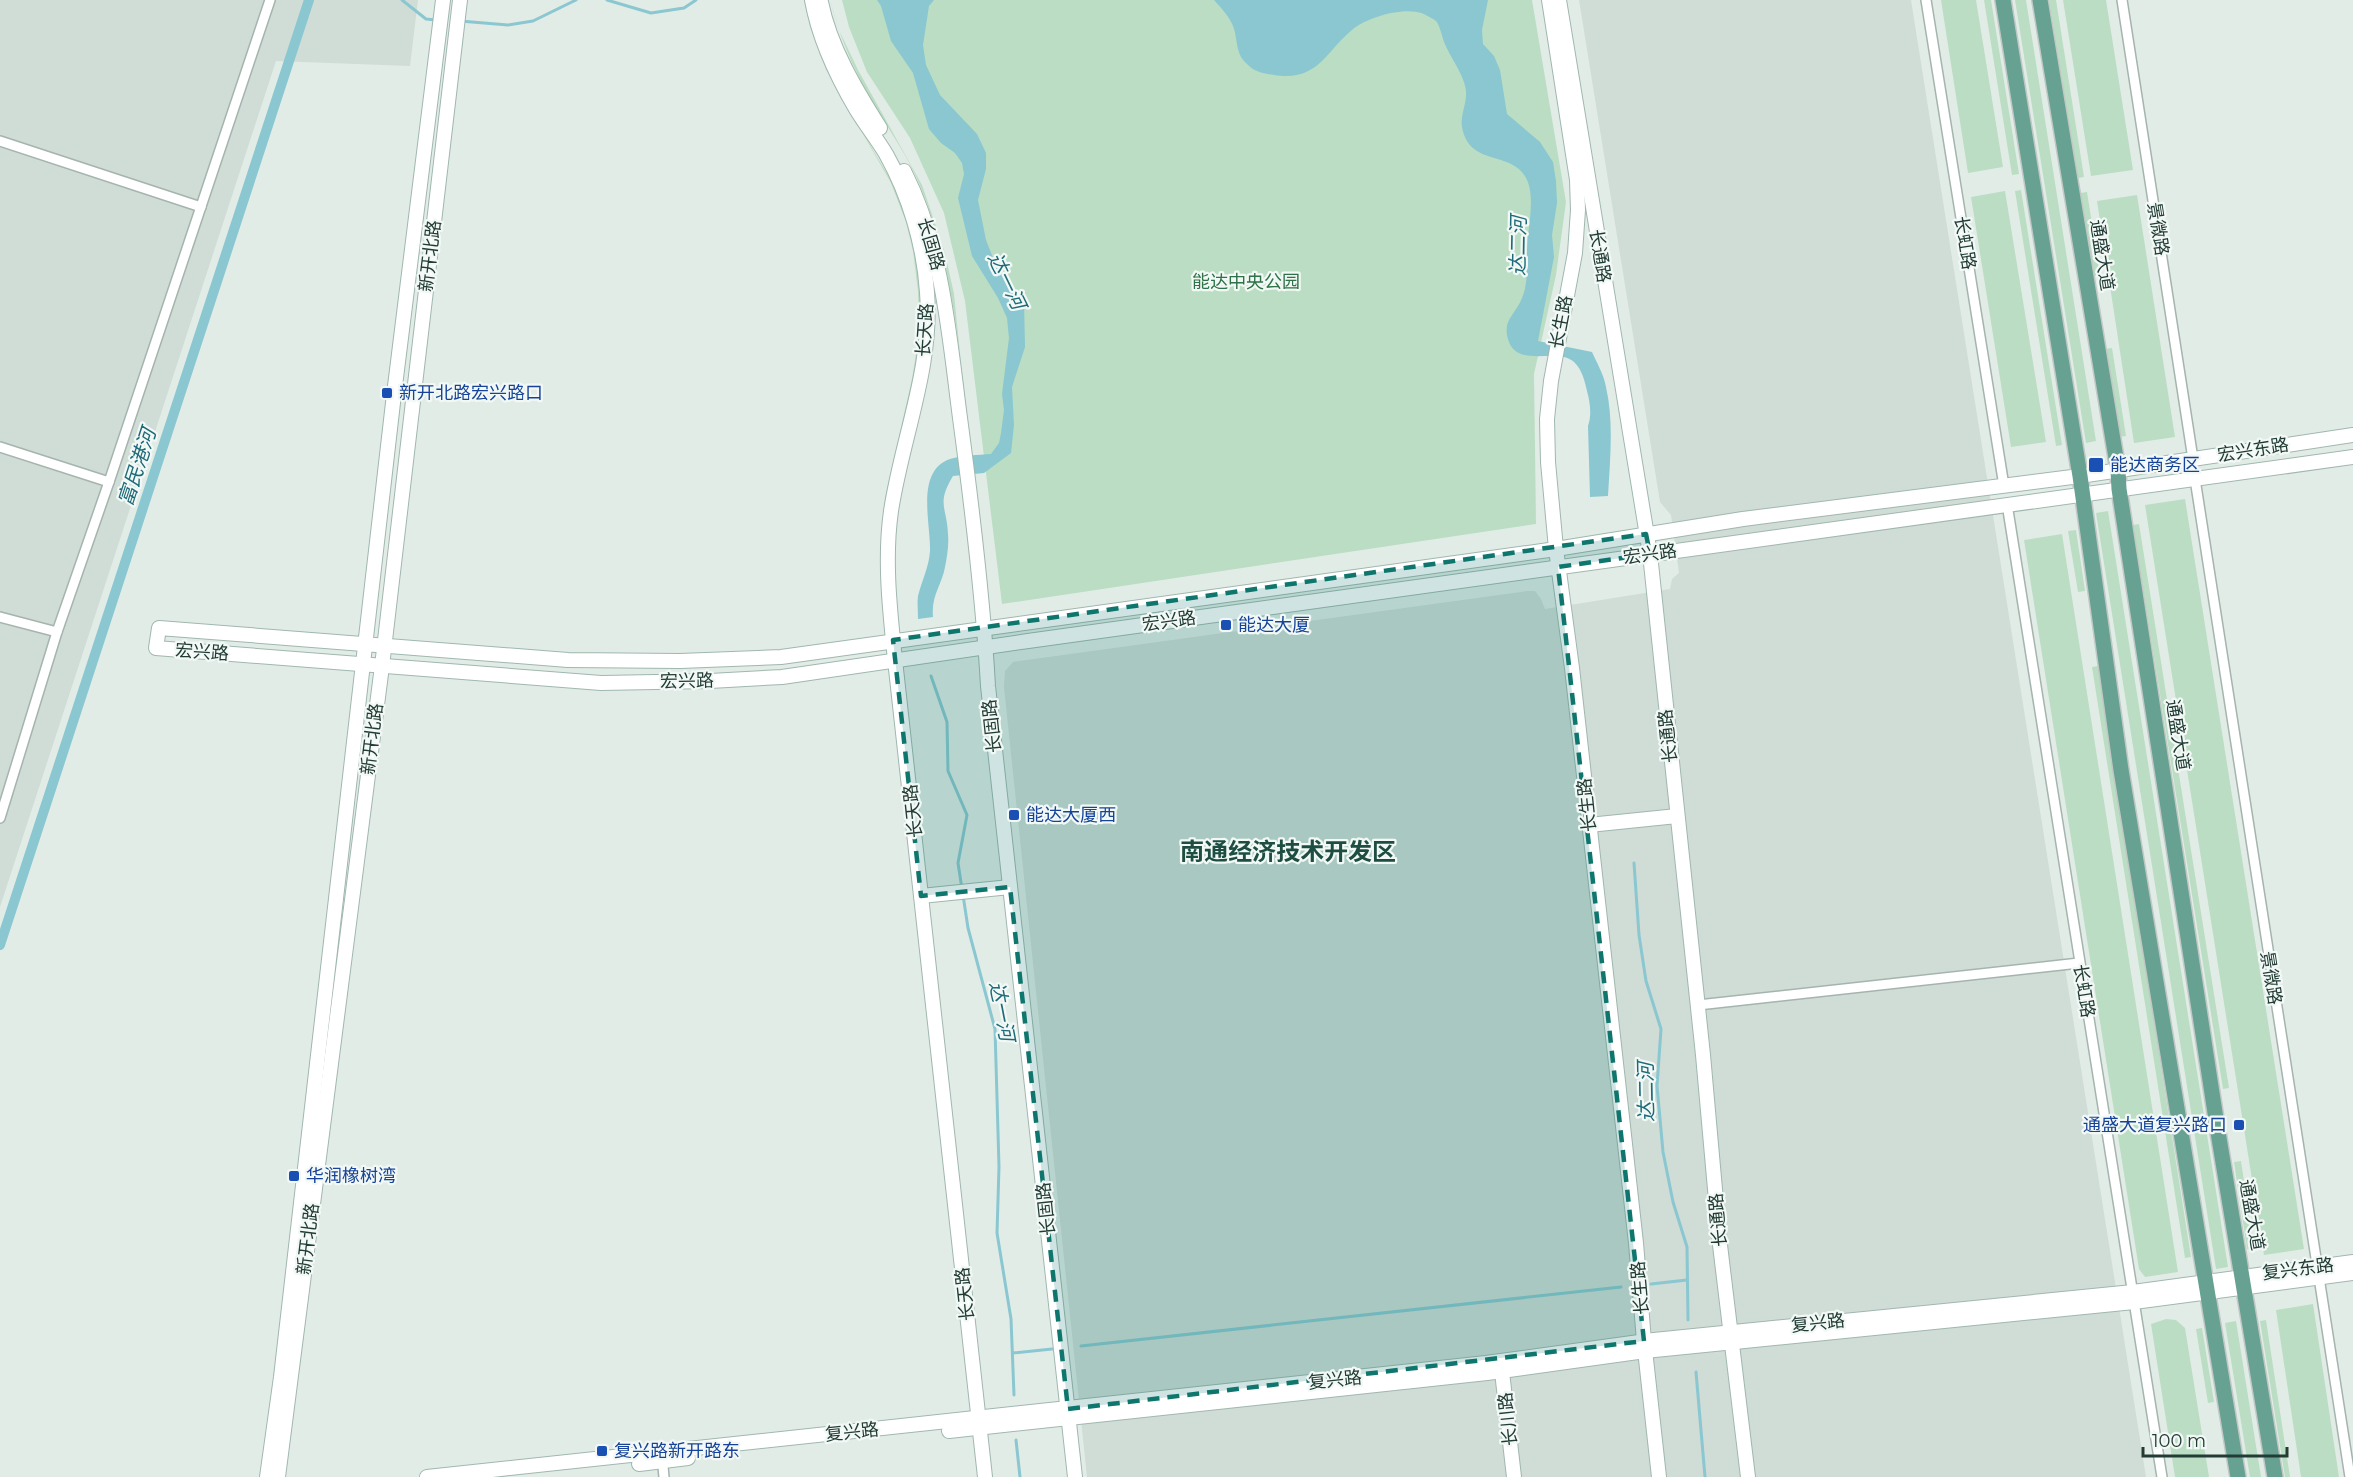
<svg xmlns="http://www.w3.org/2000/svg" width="2353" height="1477" font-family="Montserrat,'Noto Sans SC',sans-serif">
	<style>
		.built { fill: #d0dcd6 }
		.green { fill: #bbddc3 }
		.water { fill: #8ac7d0 }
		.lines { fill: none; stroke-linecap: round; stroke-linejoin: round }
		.stream { stroke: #8ac7d0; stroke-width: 3 }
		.canal { stroke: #8ac7d0; stroke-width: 10 }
		.street-casing { stroke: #a5b4ae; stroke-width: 12 }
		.secondary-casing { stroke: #a0b7af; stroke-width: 16 }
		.primary-casing { stroke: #c1c8c6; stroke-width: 18 }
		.street { stroke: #fff; stroke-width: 9 }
		.secondary { stroke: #fff; stroke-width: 14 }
		.primary { stroke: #67a191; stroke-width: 15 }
		.marked { fill: #0f766e; fill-opacity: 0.2; stroke: #0f766e; stroke-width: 4.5; stroke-dasharray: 12 8; stroke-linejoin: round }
		.transit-dot { fill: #1a4fb4; stroke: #f2f8f5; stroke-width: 2 }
		.labels { text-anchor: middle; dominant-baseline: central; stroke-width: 4.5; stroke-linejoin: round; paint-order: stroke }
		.street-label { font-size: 18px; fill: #223c35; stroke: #f2f8f5 }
		.park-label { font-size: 18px; fill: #2d7347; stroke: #f2f8f5 }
		.transit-label { font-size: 18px; fill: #164399; stroke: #f2f8f5; text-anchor: start }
		.water-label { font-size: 20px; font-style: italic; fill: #1d6a78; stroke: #f2f8f5 }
		.district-label { font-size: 24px; font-weight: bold; fill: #1e4e42; stroke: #f2f8f5 }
	</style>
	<rect width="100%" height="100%" fill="#e2ece7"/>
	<g class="built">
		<path d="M0,0H418L410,66L276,61L0,907Z"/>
		<path d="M1579,0H1911L2146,1477H1087L1004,687L1005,671L1013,662L1527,591H1535L1541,599L1545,609L1670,589L1672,579L1679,573L1671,515L1660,502Z"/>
	</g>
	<g class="green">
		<path d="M804,0L812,27L842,97L893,184L908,222L915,251L920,291V335L885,614L880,562L885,498L912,379L919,335L918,291L913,251L906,222L891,183L826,69L810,27Z"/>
		<path d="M830,0L839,30L858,70L922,185L945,253L954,294L975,501C963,397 961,286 921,188C909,157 888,129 872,101C853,69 839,35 830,0Z"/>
		<path d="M842,0H1532L1566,202L1556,275L1534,374L1536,524L1002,604L965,301L944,213L910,138L867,72L849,27Z"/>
		<path d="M1941,0H1976L2003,167L1968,173Z"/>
		<path d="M1984,0H1991L2019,174L2012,175Z"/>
		<path d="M2015,0H2026L2096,441L2086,443Z"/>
		<path d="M2049,0H2056L2084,177L2078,178Z"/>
		<path d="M2063,0H2106L2133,170L2091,176Z"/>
		<path d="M2021,190L2062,445L2056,446L2015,191Z"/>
		<path d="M2005,191L2046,442L2011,447L1971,197Z"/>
		<path d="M2087,192L2100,275L2093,276L2080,193Z"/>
		<path d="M2137,195L2175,437L2134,443L2097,201Z"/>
		<path d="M2112,348L2126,436L2119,437L2105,349Z"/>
		<path d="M2185,499L2304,1249L2264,1255L2145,505Z"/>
		<path d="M2108,511L2228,1267L2216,1269L2096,513Z"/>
		<path d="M2139,524L2229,1088L2223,1089L2133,525Z"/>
		<path d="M2076,530L2085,591L2078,592L2068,531Z"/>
		<path d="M2062,534L2178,1272L2145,1277L2139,1269L2024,540Z"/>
		<path d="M2098,666L2191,1257L2185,1258L2092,667Z"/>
		<path d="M2241,1161L2254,1249H2247L2234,1162Z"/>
		<path d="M2313,1304L2339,1477H2301L2276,1310Z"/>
		<path d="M2166,1319L2176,1320L2185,1328L2209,1477H2175L2151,1324Z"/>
		<path d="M2266,1320L2290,1477H2285L2260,1321Z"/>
		<path d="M2236,1321L2261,1477H2250L2225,1323Z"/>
		<path d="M2202,1328L2214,1402L2208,1403L2196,1329Z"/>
	</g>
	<g class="water">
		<path d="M877,0H934L929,6L923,45L926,65L940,95L977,134L986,153V169L978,200L986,240L995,263L1008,283L1024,301L1025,347L1012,387L1014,425L1011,453L984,473L953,476C936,504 947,507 948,534C949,545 947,557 945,567C942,585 931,595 933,617L918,619C918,611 917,603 918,596C922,580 929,567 930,551C931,524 915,471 950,459C963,455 978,455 991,454L999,443L1001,433L1004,410L1002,394L1009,338L1007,318L998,298L972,256L958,198L964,174L962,163L955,153L941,143L929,129L913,73L891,41L881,6Z"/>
		<path d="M1214,0H1488L1482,30L1483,44L1494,56L1500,70L1507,114L1540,142L1553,162L1556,181L1557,203L1552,235L1554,257L1538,341L1592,352C1597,363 1604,375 1606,387C1614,422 1610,460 1608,496L1590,497L1588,426C1592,415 1590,402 1587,391C1585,382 1582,369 1574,362C1558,347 1519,368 1509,342C1501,320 1515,316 1522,298C1529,281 1526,266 1527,249C1528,229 1533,209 1530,190C1522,145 1470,172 1462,127C1460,116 1467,103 1466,91C1465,76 1450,57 1444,42C1442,36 1440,26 1436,21C1434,19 1427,16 1424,14C1405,6 1367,17 1352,30C1325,52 1318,82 1274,75C1262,73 1254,72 1246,63C1235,53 1238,38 1233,26C1229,16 1221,8 1214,0Z"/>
	</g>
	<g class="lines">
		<g class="stream">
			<path d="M402,0L426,19L436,20"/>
			<path d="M607,0L651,13L684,8L696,0"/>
			<path d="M460,21L508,25L533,21L576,0"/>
			<path d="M931,676L947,722L948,771L967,815L958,863L962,889"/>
			<path d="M1634,863L1639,935L1646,981L1661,1029L1657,1086L1663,1152L1673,1202L1687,1247L1688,1320"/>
			<path d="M963,895L968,928L995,1029L999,1167L997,1233L1011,1319L1014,1395"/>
			<path d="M1651,1284L1687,1280"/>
			<path d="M1081,1346L1621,1287"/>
			<path d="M1013,1353L1052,1349"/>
			<path d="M1696,1372L1705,1477"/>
			<path d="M1016,1440L1020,1477"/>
		</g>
		<path class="canal" d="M0,945L309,0"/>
		<g class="street-casing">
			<g id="street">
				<path d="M1926,0L2004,486"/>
				<path d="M2122,0L2193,459"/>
				<path d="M0,141L201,207"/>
				<path d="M0,447L109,482"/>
				<path d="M2195,479L2350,1477"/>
				<path d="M2007,504L2162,1477"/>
				<path d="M0,617L57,632"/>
				<path d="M0,818L57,632L109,482L270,0"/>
				<path d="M1698,1005L2079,963"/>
				<path d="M662,1456L664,1477"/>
			</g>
		</g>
		<g class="secondary-casing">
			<g id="secondary">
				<path d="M812,0C819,39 836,75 856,109C865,124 877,139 886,154C909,195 924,245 927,292C933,367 902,438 891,511C884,560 890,611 895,660L985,1477"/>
				<path d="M1549,0L1577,180L1578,210L1575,253L1551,381L1547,419L1548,462L1556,549L1572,668L1636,1243L1644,1341L1659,1477"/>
				<path d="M1559,0L1650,554L1703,1055L1720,1245L1748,1477"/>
				<path d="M821,2C830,47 856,90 880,128"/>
				<path d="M904,171C943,248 949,334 960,418C972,507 983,596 988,686L1075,1477"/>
				<path d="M2353,435L2080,476L1743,519L1556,549L781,657L680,661L568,660L159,628L156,648L601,683L710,681L782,677L1028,641L2353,457"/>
				<path d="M1589,825L1677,816"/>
				<path d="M921,896L1010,887"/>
				<path d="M1501,1363L1514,1477"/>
				<path d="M949,1431L1487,1373L1645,1351L2134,1302L2353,1273"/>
				<path d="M639,1464L688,1458"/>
				<path d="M267,1477L281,1377L394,394L443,0"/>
				<path d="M278,1477L382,666L460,0"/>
				<path d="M427,1477L1486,1363L1654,1340L2133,1292L2353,1262"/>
			</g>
		</g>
		<g class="primary-casing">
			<g id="primary">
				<path d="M2003,0L2080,476L2121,770L2238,1477"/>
				<path d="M2040,0L2118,470L2119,489L2218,1132L2275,1477"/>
			</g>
		</g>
		<use href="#street" class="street"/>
		<use href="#secondary" class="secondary"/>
		<use href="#primary" class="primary"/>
	</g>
	<path class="marked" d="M1646,534L1650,554L1558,567L1644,1341L1068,1409L1010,887L921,896L893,640Z"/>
	<g class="transit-dot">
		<rect x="381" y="387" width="12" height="12" rx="3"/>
		<rect x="2088" y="457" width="16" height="16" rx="3"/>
		<rect x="1220" y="619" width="12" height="12" rx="3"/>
		<rect x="1008" y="809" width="12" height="12" rx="3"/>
		<rect x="2233" y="1119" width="12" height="12" rx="3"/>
		<rect x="288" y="1170" width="12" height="12" rx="3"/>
		<rect x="596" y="1445" width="12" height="12" rx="3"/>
	</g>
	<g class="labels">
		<g class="street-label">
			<text transform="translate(2158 229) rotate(81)">景微路</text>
			<text transform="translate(1965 243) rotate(81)">长虹路</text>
			<text transform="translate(931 244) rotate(74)">长固路</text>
			<text transform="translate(2102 255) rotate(81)">通盛大道</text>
			<text transform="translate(430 256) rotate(-83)">新开北路</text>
			<text transform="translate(1600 256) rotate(81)">长通路</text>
			<text transform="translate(1561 322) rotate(-79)">长生路</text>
			<text transform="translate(925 330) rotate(-86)">长天路</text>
			<text transform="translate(2253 450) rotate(-9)">宏兴东路</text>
			<text transform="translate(1650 554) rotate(-8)">宏兴路</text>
			<text transform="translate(1169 621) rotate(-8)">宏兴路</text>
			<text transform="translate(202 652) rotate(4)">宏兴路</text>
			<text transform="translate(687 681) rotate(-1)">宏兴路</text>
			<text transform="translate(992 726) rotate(-96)">长固路</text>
			<text transform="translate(2178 735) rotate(81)">通盛大道</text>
			<text transform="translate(1668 736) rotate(-96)">长通路</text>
			<text transform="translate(372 739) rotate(-83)">新开北路</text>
			<text transform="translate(1587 805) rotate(-96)">长生路</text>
			<text transform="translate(913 811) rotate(-96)">长天路</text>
			<text transform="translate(2271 978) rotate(81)">景微路</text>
			<text transform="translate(2084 991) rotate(81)">长虹路</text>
			<text transform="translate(1046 1209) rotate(-96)">长固路</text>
			<text transform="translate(2252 1215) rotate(80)">通盛大道</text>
			<text transform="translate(1718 1220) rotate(-95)">长通路</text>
			<text transform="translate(308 1239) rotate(-83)">新开北路</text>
			<text transform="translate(2298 1269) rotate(-7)">复兴东路</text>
			<text transform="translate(1640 1288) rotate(-95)">长生路</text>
			<text transform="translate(965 1294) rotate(-96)">长天路</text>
			<text transform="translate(1818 1323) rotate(-6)">复兴路</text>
			<text transform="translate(1335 1380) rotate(-6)">复兴路</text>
			<text transform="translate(1508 1419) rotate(-96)">长川路</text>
			<text transform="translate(852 1432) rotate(-6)">复兴路</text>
		</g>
		<g class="park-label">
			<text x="1246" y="282">能达中央公园</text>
		</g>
		<g class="transit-label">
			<text x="399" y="393">新开北路宏兴路口</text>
			<text x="2110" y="465">能达商务区</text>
			<text x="1238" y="625">能达大厦</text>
			<text x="1026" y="815">能达大厦西</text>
			<text x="2227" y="1125" text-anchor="end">通盛大道复兴路口</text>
			<text x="306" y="1176">华润橡树湾</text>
			<text x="614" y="1451">复兴路新开路东</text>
		</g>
		<g class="water-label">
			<text transform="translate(1518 246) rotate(-89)">达二河</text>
			<text transform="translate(1007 281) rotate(64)">达一河</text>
			<text transform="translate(137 467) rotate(-72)">富民港河</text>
			<text transform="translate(1002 1011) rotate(79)">达一河</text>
			<text transform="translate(1646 1092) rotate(-91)">达二河</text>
		</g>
		<g class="district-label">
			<text x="1288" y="851">南通经济技术开发区</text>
		</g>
	</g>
	<path d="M2143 1447v9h144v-9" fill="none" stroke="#223c35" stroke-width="3"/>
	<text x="2152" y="1447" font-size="18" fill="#223c35" stroke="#f2f8f5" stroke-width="4.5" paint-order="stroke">100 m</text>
</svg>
